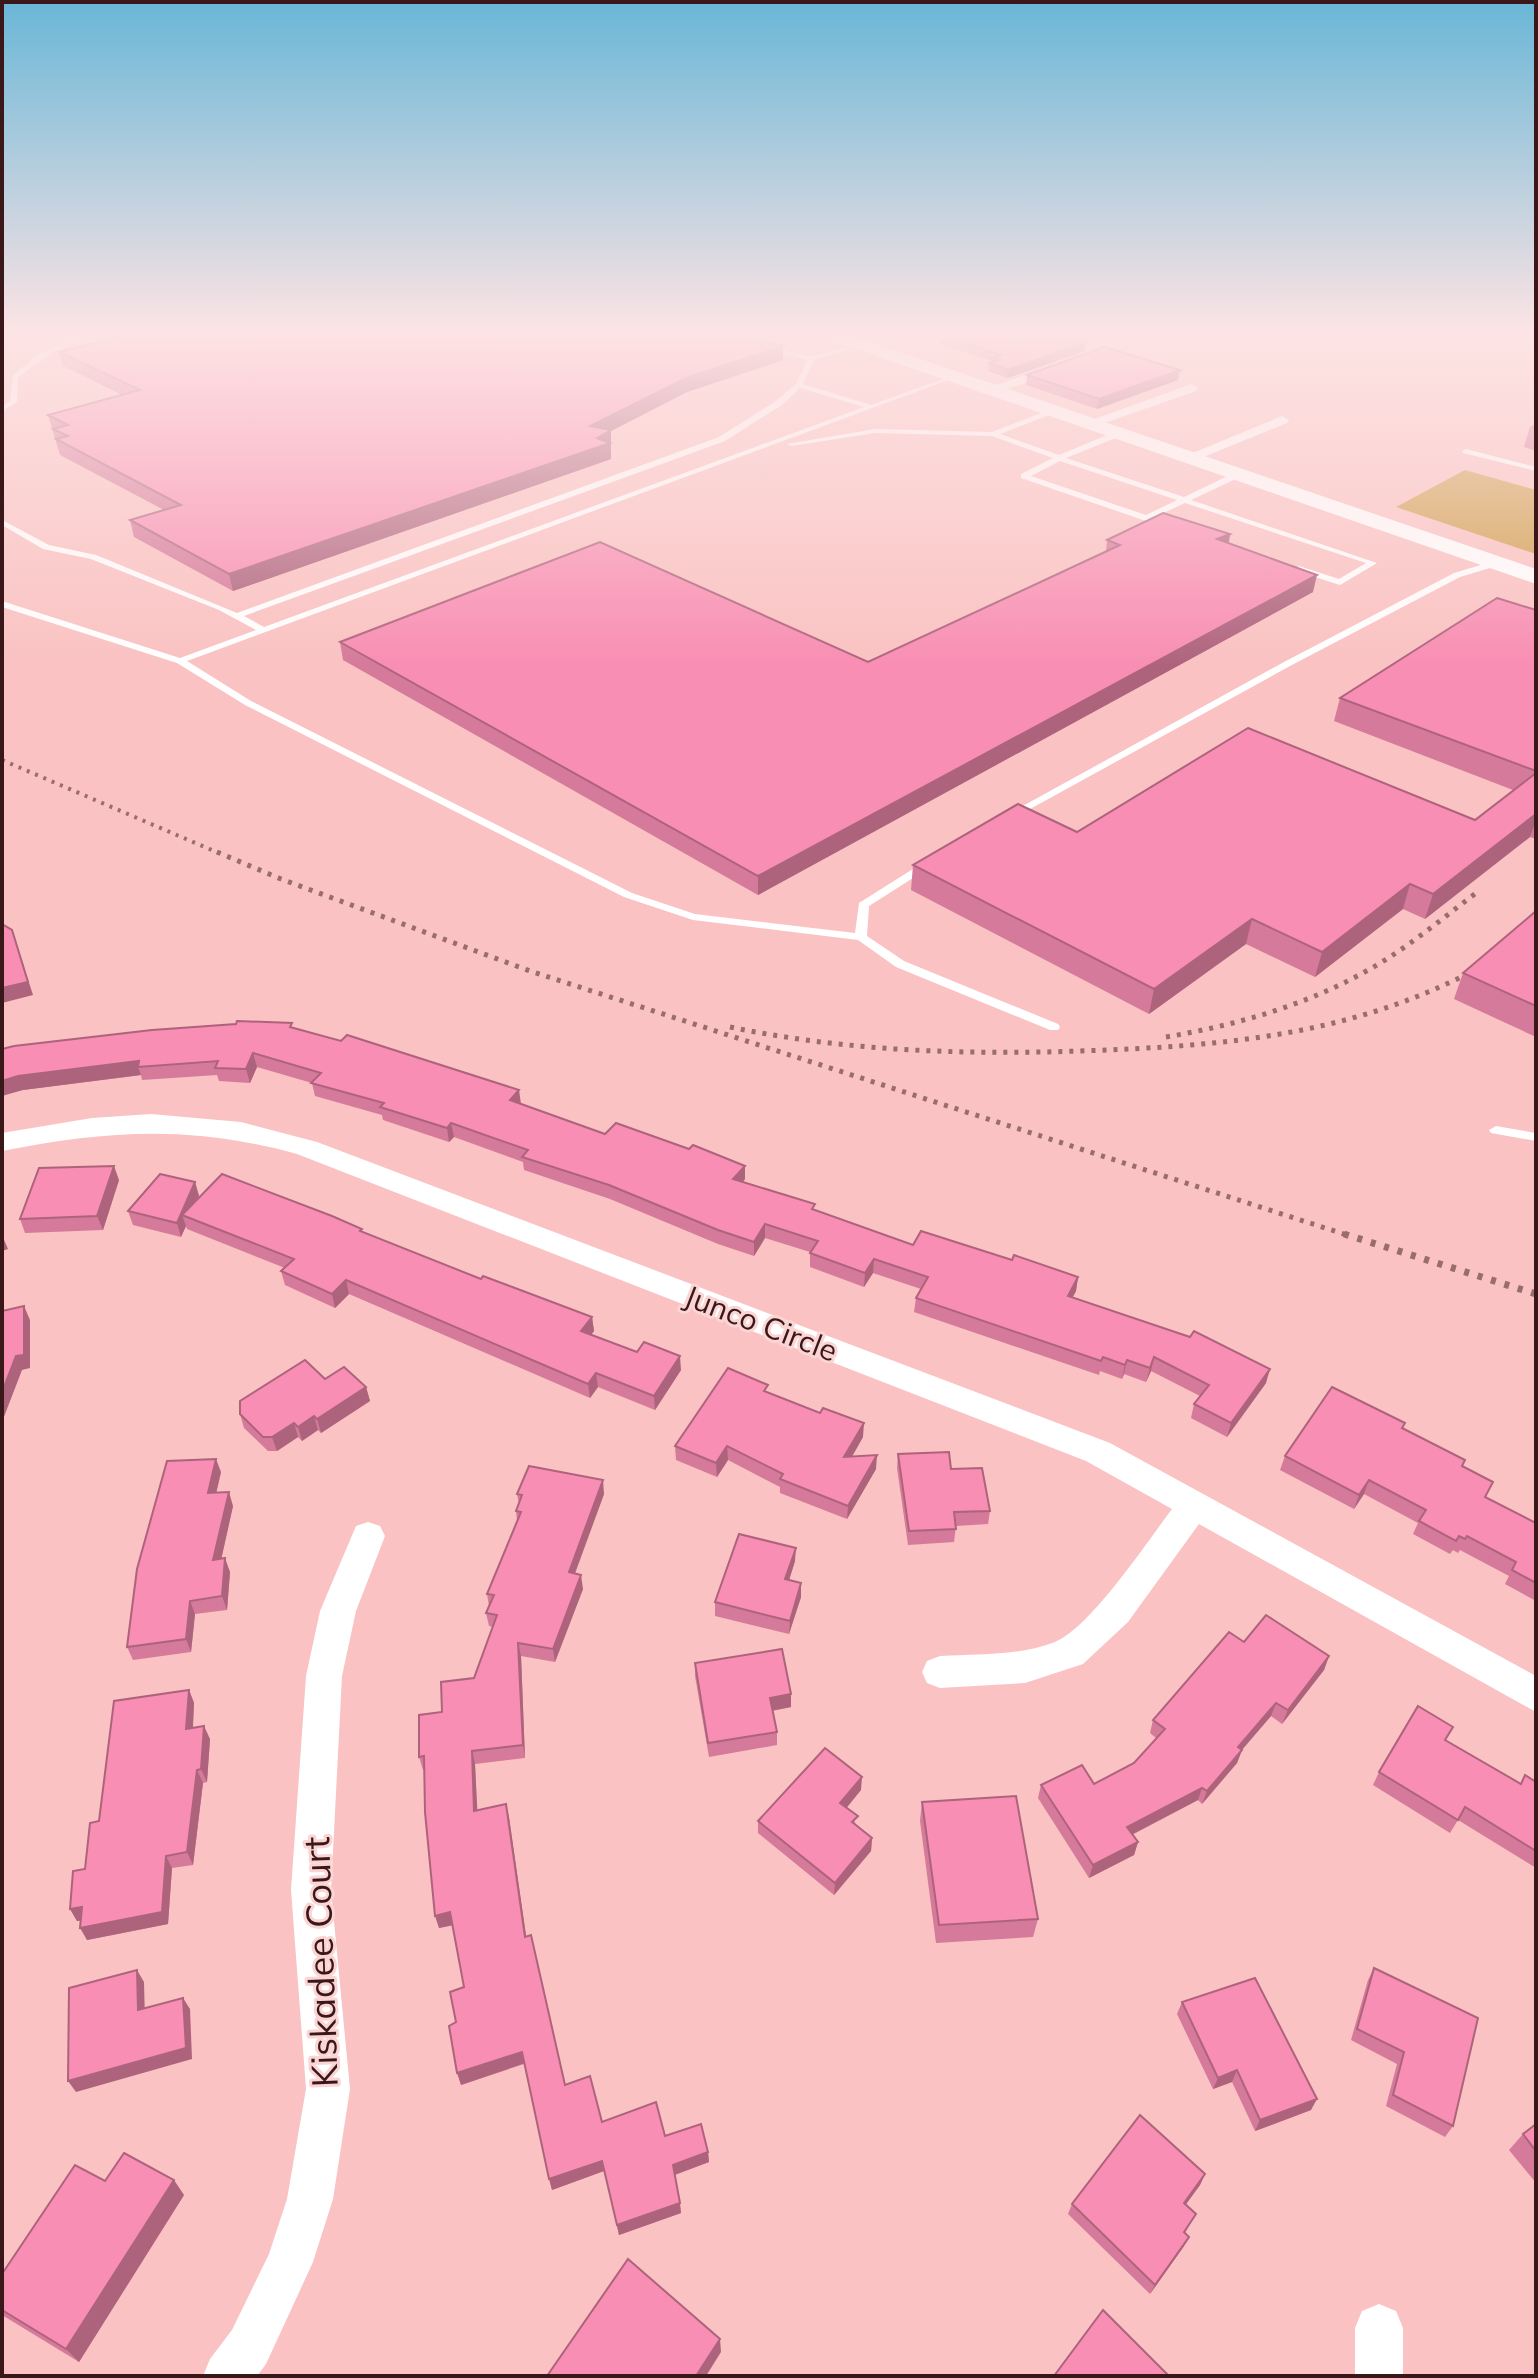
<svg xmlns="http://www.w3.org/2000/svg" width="1538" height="2378" font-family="Mulish,sans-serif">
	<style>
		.green { fill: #ce9d4a }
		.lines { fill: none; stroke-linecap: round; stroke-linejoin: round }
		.lane { fill: #fff; fill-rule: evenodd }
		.street { fill: #fff; fill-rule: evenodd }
		.secondary { fill: #fff; fill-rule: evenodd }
		.rail-far2 { stroke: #996c6d; stroke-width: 4; stroke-dasharray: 3 6; stroke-linecap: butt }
		.rail-far1 { stroke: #996c6d; stroke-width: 5; stroke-dasharray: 4 7; stroke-linecap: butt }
		.rail { stroke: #996c6d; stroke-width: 7; stroke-dasharray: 5 9; stroke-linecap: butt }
		.wall { fill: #d57a9a }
		.shaded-wall { fill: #ae637d }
		.building { fill: #f88eb3; stroke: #ae637d; stroke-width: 2 }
		.labels { text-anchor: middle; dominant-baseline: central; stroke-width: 6; stroke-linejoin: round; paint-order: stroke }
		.street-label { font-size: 30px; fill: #3a181a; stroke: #fbd4d4 }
		.near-street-label { font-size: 36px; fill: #3a181a; stroke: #fbd4d4 }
	</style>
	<rect width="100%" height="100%" fill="#fac2c2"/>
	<path class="green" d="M1465,470L1536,490V554L1396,507Z"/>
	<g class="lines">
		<g class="lane">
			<path d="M89,333H98L55,351L18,377L17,402L2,411V406L10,401L13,375L40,353Z"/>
			<path d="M862,343L867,344L814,360L803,384L871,405L954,375L959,376L187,661L251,701L632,893L695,914L855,933L859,903L924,862H932V866L869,906L867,936L904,961L1058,1024L1060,1027L1058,1030H1050L896,967L858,940L693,920L624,897L245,705L177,663L2,607V601L180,658L256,630L219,610L91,559L43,549L2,525V520L49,545L96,555L237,613L719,437L776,401L796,384L807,360L763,348V346L811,357ZM800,388L864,407L264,627L244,616L725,441L782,405Z"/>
			<path d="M1054,408L1057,412L1000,434L1059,455L1117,431H1123V435L1066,458L1184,497L1236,472H1242V476L1191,500L1377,563L1340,585L1296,571L1295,569L1299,566L1339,579L1366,563L1185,503L1153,518L1169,522V526L1143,520L1021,478V474L1053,458L992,436L875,433L791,446L787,444L875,429L992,432ZM1060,461L1177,500L1146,515L1031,476Z"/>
			<path d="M1466,449L1536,467V471L1463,453L1462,451Z"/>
			<path d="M1497,560L1500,561V565L1460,577L1290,666L1012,819H1004L1003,817L1284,662L1454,573Z"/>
			<path d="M1496,1126L1536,1133V1141L1491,1133L1489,1130Z"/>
		</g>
		<g class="street">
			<path d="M1061,362L1068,366L1066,369L998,392L986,389Z"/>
			<path d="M1191,384L1198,388L1196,391L1096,426H1086L1084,423Z"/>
			<path d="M1282,416L1289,420L1287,423L1196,460H1186L1183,457Z"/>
			<path d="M151,1114L241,1122L317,1142L1110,1443L1536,1676V1712L1199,1524L1128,1622L1083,1664L1025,1683L940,1688L927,1683L922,1672L927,1661L940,1656C978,1654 1019,1656 1055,1642C1091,1627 1147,1542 1172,1509L1086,1461L297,1154C191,1125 109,1130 2,1151V1133L92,1118Z"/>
			<path d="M368,1522L380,1526L385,1536L356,1611L342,1676L331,1890L350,2089L333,2199L313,2262L266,2364L257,2376H203L210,2359L232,2330L269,2254L287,2199L306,2089L291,1890L306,1676L320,1611L356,1526Z"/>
			<path d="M1379,2304L1396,2311L1403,2328V2376H1355V2328L1362,2311Z"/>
		</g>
		<path class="secondary" d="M818,333H844L1536,569V584L821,337Z"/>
		<path class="rail-far2" d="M2,760L221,854"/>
		<g class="rail-far1">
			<path d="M217,852L281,879L530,971L1350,1236"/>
			<path d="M730,1027C846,1051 962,1055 1080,1051C1224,1046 1350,1036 1479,968"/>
			<path d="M1166,1037C1237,1025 1307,1005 1370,969C1409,947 1444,917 1480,890"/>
		</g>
		<path class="rail" d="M1344,1234L1536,1294"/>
	</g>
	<g class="wall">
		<path d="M1010,333H1058L1085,351L1007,378L988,371L989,363L992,361L940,344V335L1024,343L1029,340Z"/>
		<path d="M783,346V360L687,392L611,431V459L233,591L134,537L130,520L164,510L60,455L48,415L122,395L63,366L59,352Z"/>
		<path d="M1027,375L1178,380L1097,409L1026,385Z"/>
		<path d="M1536,424V451L1524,447L1530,427Z"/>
		<path d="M1230,534L1229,543L1313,592L758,895L343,660L340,642L868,662L1106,551L1107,540Z"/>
		<path d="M1536,610V839L1530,837L1425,919L1403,909L1315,977L1246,944L1149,1014L911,890L913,865L1077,832L1475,820L1513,790L1334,721L1340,698Z"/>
		<path d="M1536,911V1037L1454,999L1463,973Z"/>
		<path d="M293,1028L521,1104L605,1134L745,1179L743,1182L815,1210L913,1245L1012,1260L1078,1277L1076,1291L1072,1298L1266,1383L1227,1437L1191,1418L1194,1404L1200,1396L1151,1371L1146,1382L1124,1374L1122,1379L1100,1371L1099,1375L914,1312L916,1298L921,1289L873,1273L864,1287L810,1267V1252L765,1238L754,1256L718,1244L610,1199L524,1170L523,1162L454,1137L449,1142L383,1120L382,1115L315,1096L312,1083L257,1067L250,1083L219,1081L217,1075L142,1080L141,1075L23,1090L2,1049Z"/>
		<path d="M119,1180L103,1230L25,1233L20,1219Z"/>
		<path d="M195,1182L199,1196L362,1229V1232L481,1279L592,1317L594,1331L591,1335L681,1370L655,1410L598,1387L590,1398L349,1294L335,1308L285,1285L281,1271L285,1268L187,1229L186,1226L181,1237L133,1225L128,1211Z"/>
		<path d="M325,1379L366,1387L370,1401L321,1433L318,1430L302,1441L298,1437L277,1451H268L244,1428L240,1414Z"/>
		<path d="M768,1393L863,1437L852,1456L876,1469L847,1519L780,1493V1487L728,1460L717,1477L676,1460L675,1446Z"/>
		<path d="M1405,1423L1403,1429L1465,1460L1462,1466L1486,1498L1536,1523V1601L1505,1584L1509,1576L1460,1550L1458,1553L1453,1550L1450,1554L1413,1534L1418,1523L1364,1494L1354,1509L1280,1470L1285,1456Z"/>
		<path d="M898,1454L951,1469L990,1511L988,1524L956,1526L954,1542L908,1545L897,1468Z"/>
		<path d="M221,1472L216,1493L233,1506L221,1559L230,1572L227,1610L195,1614L191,1652L133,1660L127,1647Z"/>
		<path d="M517,1494H604L575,1574L583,1589L555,1662L521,1656L525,1758L475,1764L477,1811L506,1804L526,1937L565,2085L602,2122L665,2136L708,2152L709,2162L675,2175L681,2213L619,2235L604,2171L552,2190L524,2064L461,2085L456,2022L464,1987L452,1925L439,1928L424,1769L423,1770L419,1757L442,1712L474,1678L493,1627L489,1626L486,1613L489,1606L487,1594L517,1521L516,1511L519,1504Z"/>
		<path d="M795,1561L789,1580L801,1597L789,1634L715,1616V1602Z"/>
		<path d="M1244,1642L1329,1656L1324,1670L1282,1724L1271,1716L1242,1750L1237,1763L1202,1804L1198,1800L1132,1835L1138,1842L1134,1855L1089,1878L1038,1798L1041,1785L1094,1784L1134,1763L1156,1738L1150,1733L1153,1720Z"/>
		<path d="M695,1663L791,1694V1707L772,1711L777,1732V1745L709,1757L695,1676Z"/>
		<path d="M189,1690L194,1703L193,1728L210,1739L207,1782L203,1783L193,1865L172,1868L168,1924L87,1940L80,1921H77L70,1909L85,1869L99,1821Z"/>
		<path d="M1446,1740L1520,1783L1536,1782V1868L1458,1820L1450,1833L1373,1785L1379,1772Z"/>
		<path d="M861,1790L846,1807L857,1826L872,1838L871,1851L834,1895L758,1833V1821Z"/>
		<path d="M922,1802L1038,1919L1033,1937L936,1943L920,1821Z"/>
		<path d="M1374,1968L1453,2126L1445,2137L1386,2106L1397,2064L1351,2040L1368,1980Z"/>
		<path d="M1182,2002L1311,2110L1255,2131L1232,2082L1213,2089L1177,2014Z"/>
		<path d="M1536,2124V2183L1509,2150L1523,2134Z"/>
		<path d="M1205,2174L1200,2185L1185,2205L1196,2214L1185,2233L1184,2246L1150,2294L1068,2214L1072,2204Z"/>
		<path d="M184,2195L79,2362L2,2315V2274Z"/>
	</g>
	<g class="shaded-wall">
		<path d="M1086,342L1085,351L1007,378L1008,370Z"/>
		<path d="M783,346V360L687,392L611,431V459L233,591L229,574L590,426L686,378Z"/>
		<path d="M1180,370L1178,380L1097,409L1099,399Z"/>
		<path d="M1230,534L1227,551L1217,539Z"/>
		<path d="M1317,575L1313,592L758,895V876Z"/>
		<path d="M1536,814V820L1530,837L1425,919L1433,894Z"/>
		<path d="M1410,884L1403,909L1315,977L1322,952Z"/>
		<path d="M1252,919L1246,944L1149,1014L1154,989Z"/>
		<path d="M12,930L33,995L2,1003V988Z"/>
		<path d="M253,1053L257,1067L250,1083L246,1069Z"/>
		<path d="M139,1061L138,1067L141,1075L23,1090L2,1096V1081L18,1076Z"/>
		<path d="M519,1090L521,1104L510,1100Z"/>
		<path d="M451,1123L454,1137L449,1142L447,1128Z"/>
		<path d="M114,1166L119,1180L103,1230L97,1216Z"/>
		<path d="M745,1166V1179L734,1193L733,1179Z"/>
		<path d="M195,1182L199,1196L182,1215L186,1226L181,1237L177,1223Z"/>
		<path d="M765,1224V1238L754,1256V1242Z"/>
		<path d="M2,1235L8,1249L2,1251Z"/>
		<path d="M874,1259L873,1273L864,1287L865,1273Z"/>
		<path d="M1078,1277L1076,1291L1066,1310L1068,1296Z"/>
		<path d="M346,1280L349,1294L335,1308L332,1294Z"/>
		<path d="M24,1306L30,1320V1368L22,1370L2,1422V1392Z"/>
		<path d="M592,1317L594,1331L583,1345L581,1331Z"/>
		<path d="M680,1356L681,1370L655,1410L654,1396Z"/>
		<path d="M1154,1357L1151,1371L1146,1382L1150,1368Z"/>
		<path d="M1127,1360L1124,1374L1122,1379L1125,1365Z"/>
		<path d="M1270,1369L1266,1383L1227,1437L1231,1423Z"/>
		<path d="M596,1373L598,1387L590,1398L588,1384Z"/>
		<path d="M366,1387L370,1401L321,1433L317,1419Z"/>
		<path d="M314,1416L318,1430L302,1441L298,1427Z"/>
		<path d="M294,1423L298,1437L277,1451L272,1437Z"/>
		<path d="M864,1423L863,1437L844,1471V1457Z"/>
		<path d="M727,1446L728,1460L717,1477L716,1463Z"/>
		<path d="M877,1455L876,1469L847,1519L848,1506Z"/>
		<path d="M216,1459L221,1472L213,1507L208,1493Z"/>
		<path d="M603,1480L604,1494L570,1586L569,1572Z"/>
		<path d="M1369,1480L1364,1494L1354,1509L1359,1495Z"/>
		<path d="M229,1492L233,1506L218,1574L213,1560Z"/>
		<path d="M796,1548L795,1561L785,1593V1579Z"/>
		<path d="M225,1558L230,1572L227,1610L222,1596Z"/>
		<path d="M581,1575L583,1589L555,1662L553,1649Z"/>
		<path d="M801,1583V1597L789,1634L790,1621Z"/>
		<path d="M190,1601L195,1614L191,1652L186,1639Z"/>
		<path d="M518,1643L521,1656L525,1758L523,1745Z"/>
		<path d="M1329,1656L1324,1670L1282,1724L1288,1710Z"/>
		<path d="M189,1690L194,1703L192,1742L186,1729Z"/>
		<path d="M791,1694V1707L770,1711V1698Z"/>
		<path d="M1276,1703L1271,1716L1233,1760L1238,1747Z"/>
		<path d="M204,1726L210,1739L207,1782L201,1769Z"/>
		<path d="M1242,1750L1237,1763L1202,1804L1207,1791Z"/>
		<path d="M472,1751L475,1764L478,1824L474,1811Z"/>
		<path d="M197,1770L203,1783L193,1865L187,1852Z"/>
		<path d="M862,1777L861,1790L840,1816V1803Z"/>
		<path d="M1202,1788L1198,1800L1123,1839L1127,1827Z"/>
		<path d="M506,1804L509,1817L528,1949L525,1937Z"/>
		<path d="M872,1838L871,1851L834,1895L835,1883Z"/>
		<path d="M1138,1842L1134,1855L1089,1878L1093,1865Z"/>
		<path d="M166,1856L172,1868L168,1924L87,1940L80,1928Z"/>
		<path d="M82,1907L89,1919L77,1921L70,1909Z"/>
		<path d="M450,1912L454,1925L439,1928L435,1916Z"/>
		<path d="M137,1970L144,1982L145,2021L138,2010Z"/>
		<path d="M183,1998L190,2009L192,2059L76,2092L68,2081Z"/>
		<path d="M522,2052L525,2063L461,2085L457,2073Z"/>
		<path d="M1237,2070L1232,2082L1213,2089L1218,2078Z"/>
		<path d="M1317,2099L1311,2110L1255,2131L1260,2120Z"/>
		<path d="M708,2152L709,2162L674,2175L673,2165Z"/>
		<path d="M602,2161L604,2171L552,2190L549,2179Z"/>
		<path d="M1205,2174L1200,2185L1179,2214L1184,2203Z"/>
		<path d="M174,2180L184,2195L79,2362L66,2349Z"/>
		<path d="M680,2203L681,2213L619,2235L617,2225Z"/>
		<path d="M1189,2237L1184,2246L1150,2294L1155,2285Z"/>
		<path d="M720,2339L721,2352L706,2376H696Z"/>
	</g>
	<g class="building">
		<path d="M134,333H742L783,346L686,378L590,426L611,430L597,438L610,443L229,574L130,520L181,505L56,439L68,436L53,429L68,425L48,415L140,390L59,352Z"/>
		<path d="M948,333H997L1024,343L1035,337L1033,333H1058L1086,342L1008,370L989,363L999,360L993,358L1001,355L940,335Z"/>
		<path d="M1104,347L1180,370L1099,399L1027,375Z"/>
		<path d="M1163,513L1230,534L1217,539L1317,575L758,876L340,642L600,542L868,662L1120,545L1107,540Z"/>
		<path d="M1497,598L1536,610V771L1340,698Z"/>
		<path d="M1248,728L1475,820L1536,773V814L1433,894L1410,884L1322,952L1252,919L1154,989L913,865L1018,804L1077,832Z"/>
		<path d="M1536,911V1006L1463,973Z"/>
		<path d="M2,924L12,930L28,982L2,988Z"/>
		<path d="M237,1021L292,1023L290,1027L341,1041L347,1035L519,1090L510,1100L605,1134L616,1123L689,1149L693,1145L745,1166L733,1179L815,1204L812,1209L913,1245L921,1231L1012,1260L1014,1255L1078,1277L1068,1296L1190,1337L1194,1331L1270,1369L1231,1423L1194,1404L1209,1385L1154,1357L1150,1368L1127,1360L1125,1365L1103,1357L1101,1361L916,1298L928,1277L874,1259L865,1273L810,1253L818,1241L765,1224L754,1242L718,1230L609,1185L522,1157L528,1150L451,1123L447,1128L380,1107L384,1103L311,1083L321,1073L253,1053L246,1069L215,1068L218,1061L138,1067L139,1061L18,1076L2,1081V1049L14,1046L152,1030L236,1024Z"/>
		<path d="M114,1166L97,1216L20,1219L39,1168Z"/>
		<path d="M160,1174L195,1182L177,1223L128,1211Z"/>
		<path d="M222,1174L332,1216L362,1229L360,1231L481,1279L483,1276L592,1317L581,1331L637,1352L644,1342L680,1356L654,1396L596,1373L588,1384L346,1280L332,1294L281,1271L294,1259L182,1215Z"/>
		<path d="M24,1306V1355L16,1356L2,1392V1311Z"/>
		<path d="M305,1360L325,1379L344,1367L366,1387L317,1419L314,1416L298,1427L294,1423L272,1437H263L240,1414V1401Z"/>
		<path d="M728,1368L768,1385L764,1391L820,1413L823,1408L864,1423L844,1457L877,1455L848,1506L780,1479L783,1474L727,1446L716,1463L675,1446Z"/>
		<path d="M1332,1387L1405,1423L1402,1428L1465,1460L1462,1466L1493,1482L1485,1497L1536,1523V1583L1512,1570L1516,1562L1467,1536L1465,1539L1459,1536L1456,1541L1419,1521L1426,1510L1369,1480L1359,1495L1285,1456Z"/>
		<path d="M949,1452L951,1469L982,1468L990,1511L954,1512L956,1529L909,1531L898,1454Z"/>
		<path d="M216,1459L208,1493L229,1492L213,1560L225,1558L222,1596L190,1601L186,1639L127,1647L137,1569L167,1461Z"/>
		<path d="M529,1466L603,1480L569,1572L581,1575L553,1649L518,1643L523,1745L472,1751L474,1811L506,1804L525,1937L531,1935L565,2085L590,2076L602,2122L656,2102L665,2136L701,2124L708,2152L673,2165L680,2203L617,2225L602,2161L549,2179L522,2052L457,2073L449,2026L456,2022L450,1992L464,1987L450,1912L435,1916L425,1812L424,1756L419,1757V1715L442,1712L441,1682L474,1678L497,1615L486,1613L494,1595L487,1594L521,1512L516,1511L522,1495L517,1494Z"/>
		<path d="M739,1534L796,1548L785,1579L801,1583L790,1621L715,1602Z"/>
		<path d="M1266,1615L1329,1656L1288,1710L1276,1703L1238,1747L1242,1750L1207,1791L1202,1788L1127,1827L1138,1842L1093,1865L1041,1785L1082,1765L1094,1784L1134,1763L1165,1729L1153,1720L1229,1632L1244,1642Z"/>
		<path d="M782,1649L791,1694L770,1698L777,1732L708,1743L695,1663Z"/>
		<path d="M189,1690L186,1729L204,1726L201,1769L197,1770L187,1852L166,1856L162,1912L80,1928L82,1907L70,1909L73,1871L85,1869L90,1823L99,1821L114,1701Z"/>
		<path d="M1418,1706L1453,1727L1445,1740L1521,1784L1525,1775L1536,1782V1851L1465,1807L1458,1820L1379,1772Z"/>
		<path d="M825,1748L862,1777L840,1803L858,1816L852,1822L872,1838L835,1883L758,1821Z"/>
		<path d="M1016,1796L1038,1919L939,1925L922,1802Z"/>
		<path d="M1374,1968L1478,2018L1453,2126L1393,2095L1404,2052L1357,2029Z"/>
		<path d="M137,1970L138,2010L183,1998L186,2048L68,2081L69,1988Z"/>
		<path d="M1255,1978L1317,2099L1260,2120L1237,2070L1218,2078L1182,2002Z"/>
		<path d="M1140,2115L1205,2174L1184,2203L1196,2214L1184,2232L1189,2237L1155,2285L1072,2204Z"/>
		<path d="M1536,2124V2151L1523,2134Z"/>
		<path d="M124,2153L174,2180L66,2349L2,2310V2274L75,2165L105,2181Z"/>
		<path d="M628,2259L720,2339L696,2376H547Z"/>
		<path d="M1103,2310L1169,2376H1054Z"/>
	</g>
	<linearGradient id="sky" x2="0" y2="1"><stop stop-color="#69b6d7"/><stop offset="0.5" stop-color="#fde4e4"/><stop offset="1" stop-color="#fde4e4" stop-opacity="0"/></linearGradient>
	<rect width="1538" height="666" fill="url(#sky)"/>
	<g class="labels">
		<g class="street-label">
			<text transform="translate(761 1323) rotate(21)">Junco Circle</text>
		</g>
		<g class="near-street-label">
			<text transform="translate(320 1962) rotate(-92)">Kiskadee Court</text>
		</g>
	</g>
	<rect width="1538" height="2378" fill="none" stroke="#3a181a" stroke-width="8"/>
</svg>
